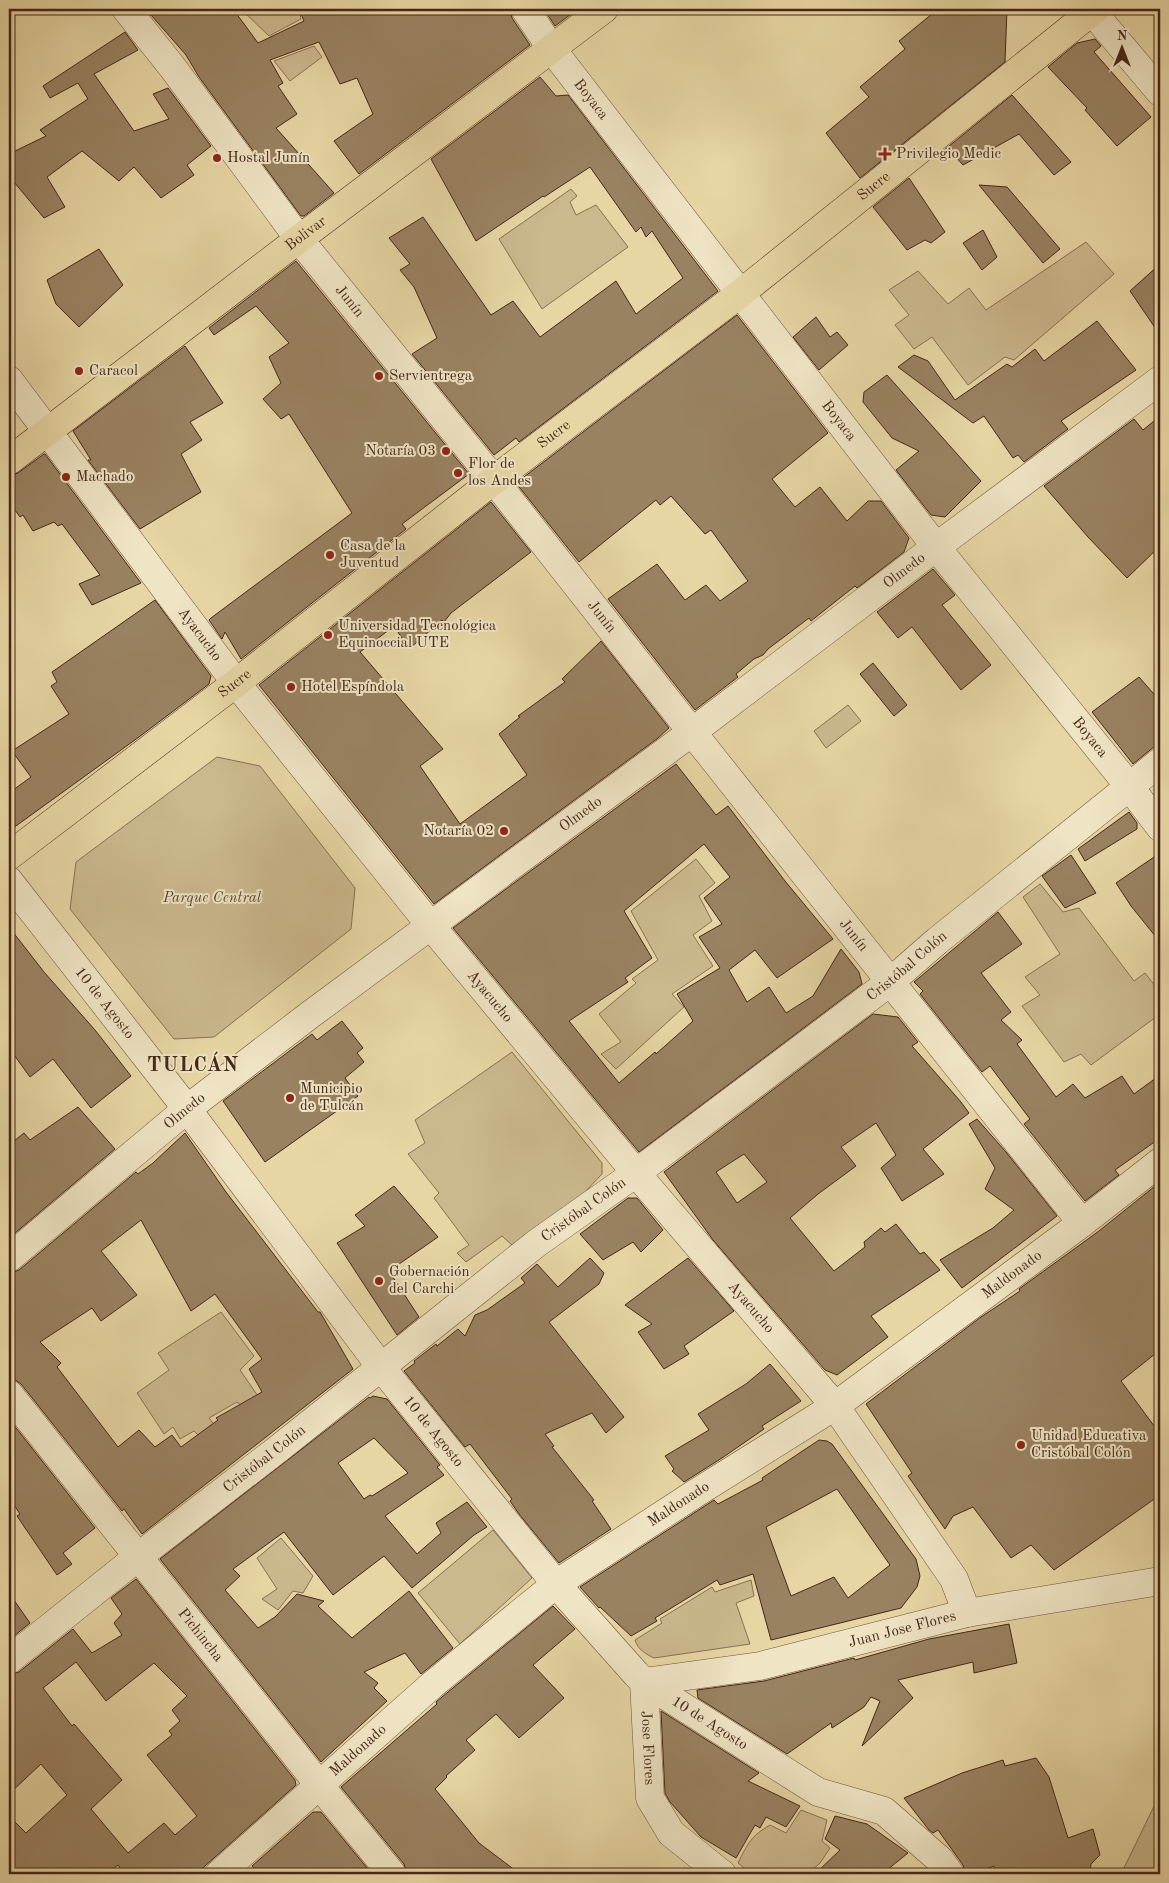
<svg xmlns="http://www.w3.org/2000/svg" width="1169" height="1883" font-family="'Old Standard TT',serif">
	<style>
		.green { fill: #cbb88d; stroke: #886f54 }
		.building { fill: #998262; stroke: #45261a; fill-rule: evenodd }
		.lines { fill: none; stroke-linecap: round; stroke-linejoin: round }
		.minor-casing { stroke: #6e523c; stroke-width: 29 }
		.major-casing { stroke: #45261a; stroke-width: 29 }
		.minor { stroke: #efe4c4; stroke-width: 28 }
		.major { stroke: #e7d6a4; stroke-width: 28 }
		.poi-dot { fill: #8f2418; stroke: #efe4c4; stroke-width: 2 }
		.labels { text-anchor: middle; dominant-baseline: central; stroke-width: 4; stroke-linejoin: round; paint-order: stroke }
		.street-label { font-size: 15px; fill: #45261a; stroke: #efe4c4 }
		.poi-label { font-size: 15px; fill: #45261a; stroke: #efe4c4; text-anchor: start }
		.park-label { font-size: 15px; font-style: italic; fill: #604331; stroke: #efe4c4 }
		.district-label { font-size: 20px; font-weight: bold; letter-spacing: 1px; fill: #45261a; stroke: #efe4c4 }
	</style>
	<rect width="100%" height="100%" fill="#e7d6a4"/>
	<filter id="stains"><feTurbulence type="fractalNoise" baseFrequency=".004" numOctaves="4"/><feColorMatrix values="0 0 0 0 .2 0 0 0 0 .09 0 0 0 0 .02 0 0 0 .5 -.17"/></filter>
	<radialGradient id="worn" r=".72"><stop offset=".6" stop-color="#630" stop-opacity="0"/><stop offset="1" stop-color="#630" stop-opacity=".3"/></radialGradient>
	<g class="green">
		<path d="M244,9H299L301,19L269,36L242,10Z"/>
		<path d="M314,46L322,57L290,81L274,61Z"/>
		<path d="M571,189L577,196L570,202L576,215L596,205L628,247L542,309L499,239Z"/>
		<path d="M1086,242L1114,274L1014,360L1005,357L968,385L932,337L914,349L895,325L909,315L889,290L918,271L948,304L969,288L986,310Z"/>
		<path d="M848,705L861,721L826,748L814,731Z"/>
		<path d="M217,757L260,766L355,888L351,929L214,1037L174,1039L70,909L76,862Z"/>
		<path d="M696,859L715,883L699,896L712,921L693,935L713,966L672,994L684,1007L616,1069L601,1054L621,1042L599,1014L636,983L632,979L658,960L631,911Z"/>
		<path d="M1040,884L1063,912L1079,908L1134,981L1145,973L1160,992V1014L1091,1065L1081,1054L1064,1062L1022,1006L1040,995L1025,977L1060,954L1023,897Z"/>
		<path d="M512,1052L602,1163V1174L583,1194L513,1246L502,1236L466,1262L457,1253L469,1245L434,1198L439,1193L408,1154L425,1143L415,1120Z"/>
		<path d="M221,1312L254,1356L240,1370L262,1402L248,1411L237,1402L209,1418L218,1429L204,1441L194,1431L180,1439L173,1427L164,1434L137,1393L169,1370L158,1353Z"/>
		<path d="M493,1530L532,1578L460,1644L418,1593Z"/>
		<path d="M281,1538L313,1576L303,1593L293,1591L278,1610L262,1599L277,1589L257,1558Z"/>
		<path d="M751,1580L754,1596L736,1603L750,1644L654,1658C646,1654 638,1650 635,1640L662,1623L660,1619L712,1587L715,1592Z"/>
		<path d="M1160,1794V1874H1132L1123,1870Z"/>
		<path d="M801,1810L827,1820L822,1841L830,1848L820,1863L808,1874L798,1871L796,1874H752L738,1863C748,1843 751,1836 770,1825L786,1833Z"/>
	</g>
	<g class="building">
		<path d="M161,9H233L258,43L304,21L299,9H510L512,18L530,45L359,174L334,141L373,114L357,78L340,84L319,42L270,60L283,83L278,86L297,114L276,128L334,193L304,216H301L199,77L186,55L151,15Z"/>
		<path d="M544,9H578L555,26Z"/>
		<path d="M938,9H1007L1005,62L860,178L826,133L869,97L860,87L905,49L899,41Z"/>
		<path d="M125,32L138,50L94,74L134,131L169,119L153,94L168,88L211,146L187,165L194,175L161,198L134,167L119,181L82,151L47,177L65,207L44,218L9,176V154L46,136L40,130L88,99L78,83L50,98L43,86Z"/>
		<path d="M1095,39L1101,46L1094,52L1151,117L1117,146L1085,110L1087,108L1048,67L1077,43Z"/>
		<path d="M540,77L556,96L568,95L718,291L519,442L516,438L494,455L412,354L437,338L414,287L400,270L410,264L389,238L423,217L491,315L513,301L540,337L616,281L636,314L683,278L652,231L646,237L641,227L636,232L590,167L544,197L543,196L476,241L431,159Z"/>
		<path d="M1012,95L1071,162L1054,175L1019,134L963,165L953,154L947,158L943,151Z"/>
		<path d="M909,178L945,232L931,243L925,240L907,250L873,207Z"/>
		<path d="M979,185L1007,187L1060,249L1043,263Z"/>
		<path d="M983,230L997,257L982,270L963,243Z"/>
		<path d="M99,249L123,285L79,327L56,304L47,280Z"/>
		<path d="M296,261L469,474L402,524L406,529L241,659L225,632L222,639L209,620L211,618L352,513L289,414L281,419L263,399L281,383L269,357L289,343L256,306L214,335L209,328Z"/>
		<path d="M1160,264V335L1130,291Z"/>
		<path d="M737,315L828,433L772,479L795,507L820,487L847,521L868,501H881L909,538L904,552L857,588L855,586L811,621L809,618L768,649L763,655L754,659L736,674L738,677L695,710L608,599L657,564L685,600L706,585L720,601L748,581L711,530L705,534L671,496L660,505L656,500L579,562L516,483Z"/>
		<path d="M816,317L830,337L837,332L848,345L819,370L793,337Z"/>
		<path d="M1097,321L1136,370L1061,421L1068,429L1024,462L1018,455L1013,458L984,416L973,423L898,367L914,355L928,361L955,400L1007,364L1012,367L1035,349L1044,361Z"/>
		<path d="M185,346L223,403L190,422L202,440L181,454L201,492L140,529L88,460H91L73,431Z"/>
		<path d="M887,375L981,481L945,517L931,515L896,470L919,451L892,438L863,402L864,392Z"/>
		<path d="M1160,416V546L1127,578L1088,537L1044,486L1134,419L1143,430Z"/>
		<path d="M44,454H45L141,583L92,605L79,584L100,575L62,524L58,526L54,522L33,531L23,515L20,517L15,510L9,513V476L18,473Z"/>
		<path d="M491,502L531,552L451,613L444,622L442,620L409,649L394,626L360,652L443,749L420,766L460,824L527,775L499,734L520,717L518,716L565,682L562,679L601,641L669,728L658,738L434,904L259,685Z"/>
		<path d="M933,569L955,595L942,605L991,665L961,690L912,627L898,638L877,612Z"/>
		<path d="M155,600L211,676L209,684L139,737L9,831V793L31,777L12,751L69,714L51,686L57,682L52,672Z"/>
		<path d="M873,663L907,705L894,716L860,674Z"/>
		<path d="M1139,677L1160,701V742L1133,764L1092,712Z"/>
		<path d="M676,764L716,815L728,806L785,881L833,939L777,978L755,950L729,970L747,1002L769,987L786,1013L813,996L841,949L859,972L862,984L639,1152L453,928ZM704,844L730,877L704,898L722,924L699,937L720,968L677,994L693,1021L656,1054L655,1052L619,1083L569,1021L628,982L625,978L652,958L624,911Z"/>
		<path d="M1129,812L1137,823V829L1085,861L1078,849Z"/>
		<path d="M1160,853V942L1131,906L1116,883Z"/>
		<path d="M1071,855L1096,893L1065,908L1042,876Z"/>
		<path d="M998,912L1022,944L981,973L1011,1012L1001,1020L1022,1040L1017,1044L1056,1097L1073,1084L1085,1098L1122,1076L1134,1094L1160,1075V1138L1115,1170L1119,1175L1085,1201L1024,1124L1030,1119L990,1066L982,1072L920,994L923,991L914,982Z"/>
		<path d="M9,927L44,972L95,1030L131,1076L91,1108L53,1059L30,1077L9,1048Z"/>
		<path d="M873,1014L898,1017L918,1042L912,1046L961,1102L969,1113L923,1149L944,1174L902,1201L881,1168L896,1155L876,1123L841,1147L856,1166L818,1194L790,1218L834,1271L865,1247L864,1242L881,1228L885,1232L896,1224L920,1254L924,1252L940,1270L871,1316L888,1337L837,1375L825,1370L713,1240L664,1172ZM744,1154L767,1182L737,1203L716,1172Z"/>
		<path d="M342,1021L363,1048L357,1053L364,1062L345,1078L358,1096L265,1162L223,1101L312,1034L317,1040Z"/>
		<path d="M78,1107L115,1149L9,1238V1145L24,1133L30,1140Z"/>
		<path d="M977,1119L1006,1152L1057,1216L962,1288L940,1260L993,1228L1014,1210L985,1189L995,1168L969,1124Z"/>
		<path d="M185,1133L226,1192L318,1312H320L353,1369L142,1534L124,1509L122,1511L21,1384L14,1379L9,1372V1274L19,1270L136,1172L138,1174L153,1163ZM141,1220L191,1311L215,1294L262,1359L249,1369L262,1392L216,1418L218,1420L181,1447L172,1435L155,1447L139,1430L118,1447L57,1367L61,1363L40,1342L92,1308L101,1321L137,1295L101,1251Z"/>
		<path d="M1160,1182V1350L1121,1381L1160,1434V1495L1054,1570L1031,1545L1011,1558L973,1507L953,1516L945,1529L908,1476L912,1473L866,1404L981,1317L1020,1291L1019,1289L1099,1231Z"/>
		<path d="M394,1186L438,1237L389,1271L419,1317L397,1335L337,1243L365,1226L355,1215Z"/>
		<path d="M628,1198H637L663,1230L641,1252L633,1242L603,1260L580,1234Z"/>
		<path d="M590,1258L604,1273L599,1284L549,1322L624,1417L606,1433L592,1413L545,1434L554,1446L552,1447L594,1500L592,1501L611,1529L559,1563L519,1514L510,1501L512,1499L470,1444L465,1447L404,1371L415,1363L414,1361L436,1344L437,1346L458,1329L465,1336L475,1315L487,1310L525,1283L521,1278L537,1264L558,1287Z"/>
		<path d="M688,1258L734,1311L684,1346L689,1354L664,1369L638,1332L652,1324L625,1305Z"/>
		<path d="M770,1364L801,1401L762,1426L764,1429L722,1458L684,1482L672,1471L674,1469L665,1456L709,1430L698,1414L746,1384Z"/>
		<path d="M373,1396L387,1399L440,1465L437,1467L444,1475L385,1516L417,1554L441,1533L436,1523L467,1502L487,1527L474,1535L412,1588L384,1556L333,1595L284,1532L233,1569L240,1576L225,1590L258,1628L275,1617L297,1594L324,1601L318,1606L352,1638L409,1591L453,1648L421,1674L405,1653L364,1672L378,1683L374,1688L387,1701L321,1762L160,1559L369,1397L370,1398ZM374,1438L408,1473L372,1496L370,1495L364,1499L338,1463Z"/>
		<path d="M9,1419L95,1528L63,1553L72,1564L57,1575L17,1516L20,1514L9,1497Z"/>
		<path d="M819,1440L827,1441L832,1444L916,1559L920,1576L917,1587L901,1608L771,1640L753,1574L720,1585L717,1580L655,1618L657,1621L631,1636L600,1607L599,1608L580,1587L714,1500L718,1504L763,1480L762,1478ZM837,1489L890,1565L848,1598L834,1577L791,1596L766,1527Z"/>
		<path d="M136,1579L295,1780L296,1785L196,1874H124L118,1865L106,1874H9V1816L26,1833L67,1795L41,1764L9,1794V1675L19,1672L73,1629L92,1653L122,1635L114,1623L122,1614L111,1598ZM76,1662L106,1701L154,1663L187,1696L172,1710L180,1721L169,1731L172,1735L147,1755L197,1816L175,1835L164,1823L128,1853L91,1809L122,1780L74,1724L72,1726L43,1688Z"/>
		<path d="M9,1593L30,1623L9,1640Z"/>
		<path d="M553,1606L575,1629L533,1665L564,1698L519,1738L496,1714L466,1740L475,1750L446,1776L447,1777L435,1789L479,1843L520,1874H407L404,1864L341,1787L437,1704L436,1702L442,1697Z"/>
		<path d="M1009,1624L1017,1663L974,1673L973,1662L898,1680L913,1698L862,1746L880,1701L871,1697L864,1707L832,1728L831,1723L787,1754L698,1698L697,1690L764,1681L854,1658L855,1660L929,1639Z"/>
		<path d="M661,1711L759,1773L748,1781L800,1806L786,1827L766,1817L760,1828L755,1825L736,1858L701,1837L670,1802L665,1793Z"/>
		<path d="M1036,1758L1049,1777L1068,1838L1093,1829L1100,1855L1091,1864L1090,1872L1070,1874H997L994,1866L972,1874H965L963,1865L938,1830L933,1833L929,1830L904,1798L962,1773L1003,1760L1005,1766Z"/>
		<path d="M313,1812H321L372,1874H260L252,1866Z"/>
		<path d="M835,1816L867,1824L908,1853L882,1874H815L840,1850L825,1839Z"/>
	</g>
	<g class="lines">
		<g class="minor-casing">
			<g id="minor">
				<path id="s1" d="M126,9L173,68L299,239L494,480L692,732L1082,1223"/>
				<path id="s2" d="M525,9L551,48L936,547L1129,786L1160,827"/>
				<path d="M1090,9L1160,92"/>
				<path id="s3" d="M9,380L236,683L431,926L636,1173L835,1406L954,1579L967,1613"/>
				<path id="s4" d="M9,881L187,1109L381,1367L556,1584L636,1674L644,1682L818,1792L884,1811L940,1860L950,1874"/>
				<path id="s5" d="M9,1258L187,1109L311,1014L692,732L936,547L1160,380"/>
				<path id="s6" d="M9,1394L320,1786L392,1874"/>
				<path id="s7" d="M9,1660L139,1556L278,1449L537,1243L636,1173L890,982L937,941L1160,762"/>
				<path id="s8" d="M644,1682L760,1666L967,1613L1160,1581"/>
				<path id="s9" d="M644,1682L650,1798L671,1833L722,1874"/>
				<path id="s10" d="M219,1874L432,1685L556,1584L696,1493L835,1406L1082,1223L1160,1162"/>
			</g>
		</g>
		<g class="major-casing">
			<g id="major">
				<path id="s11" d="M9,461L299,239L604,9"/>
				<path id="s12" d="M9,856L236,683L494,480L741,293L1095,9"/>
			</g>
		</g>
		<use href="#minor" class="minor"/>
		<use href="#major" class="major"/>
	</g>
	<g class="poi-dot">
		<path d="M882.5 146.5h5v5h5v5h-5v5h-5v-5h-5v-5h5z"/>
		<circle cx="217" cy="158" r="5"/>
		<circle cx="79" cy="371" r="5"/>
		<circle cx="379" cy="376" r="5"/>
		<circle cx="446" cy="451" r="5"/>
		<circle cx="458" cy="473" r="5"/>
		<circle cx="66" cy="477" r="5"/>
		<circle cx="330" cy="555" r="5"/>
		<circle cx="328" cy="635" r="5"/>
		<circle cx="291" cy="687" r="5"/>
		<circle cx="504" cy="831" r="5"/>
		<circle cx="290" cy="1098" r="5"/>
		<circle cx="379" cy="1281" r="5"/>
		<circle cx="1021" cy="1445" r="5"/>
	</g>
	<g class="labels">
		<g class="street-label">
			<text stroke="none"><textPath href="#s2" startOffset="112">Boyaca</textPath></text>
			<text stroke="none"><textPath href="#s12" startOffset="1094">Sucre</textPath></text>
			<text stroke="none"><textPath href="#s11" startOffset="374">Bolivar</textPath></text>
			<text stroke="none"><textPath href="#s1" startOffset="368">Junín</textPath></text>
			<text stroke="none"><textPath href="#s2" startOffset="518">Boyaca</textPath></text>
			<text stroke="none"><textPath href="#s12" startOffset="689">Sucre</textPath></text>
			<text stroke="none"><textPath href="#s5" startOffset="1129">Olmedo</textPath></text>
			<text stroke="none"><textPath href="#s1" startOffset="772">Junín</textPath></text>
			<text stroke="none"><textPath href="#s3" startOffset="318">Ayacucho</textPath></text>
			<text stroke="none"><textPath href="#s12" startOffset="284">Sucre</textPath></text>
			<text stroke="none"><textPath href="#s2" startOffset="922">Boyaca</textPath></text>
			<text stroke="none"><textPath href="#s5" startOffset="724">Olmedo</textPath></text>
			<text stroke="none"><textPath href="#s1" startOffset="1178">Junín</textPath></text>
			<text stroke="none"><textPath href="#s7" startOffset="1135">Cristóbal Colón</textPath></text>
			<text stroke="none"><textPath href="#s3" startOffset="782">Ayacucho</textPath></text>
			<text stroke="none"><textPath href="#s4" startOffset="155">10 de Agosto</textPath></text>
			<text stroke="none"><textPath href="#s5" startOffset="229">Olmedo</textPath></text>
			<text stroke="none"><textPath href="#s7" startOffset="730">Cristóbal Colón</textPath></text>
			<text stroke="none"><textPath href="#s10" startOffset="996">Maldonado</textPath></text>
			<text stroke="none"><textPath href="#s3" startOffset="1188">Ayacucho</textPath></text>
			<text stroke="none"><textPath href="#s4" startOffset="695">10 de Agosto</textPath></text>
			<text stroke="none"><textPath href="#s7" startOffset="325">Cristóbal Colón</textPath></text>
			<text stroke="none"><textPath href="#s10" startOffset="591">Maldonado</textPath></text>
			<text stroke="none"><textPath href="#s8" startOffset="264">Juan Jose Flores</textPath></text>
			<text stroke="none"><textPath href="#s6" startOffset="308">Pichincha</textPath></text>
			<text stroke="none"><textPath href="#s4" startOffset="1100">10 de Agosto</textPath></text>
			<text stroke="none"><textPath href="#s9" startOffset="66">Jose Flores</textPath></text>
			<text stroke="none"><textPath href="#s10" startOffset="186">Maldonado</textPath></text>
		</g>
		<g class="poi-label">
			<text x="896" y="154">Privilegio Medic</text>
			<text x="227" y="158">Hostal Junín</text>
			<text x="89" y="371">Caracol</text>
			<text x="389" y="376">Servientrega</text>
			<text x="436" y="451" text-anchor="end">Notaría 03</text>
			<text x="468" y="464">Flor de<tspan x="468" dy="17">los Andes</tspan></text>
			<text x="76" y="477">Machado</text>
			<text x="340" y="546">Casa de la<tspan x="340" dy="17">Juventud</tspan></text>
			<text x="338" y="626">Universidad Tecnológica<tspan x="338" dy="17">Equinoccial UTE</tspan></text>
			<text x="301" y="687">Hotel Espíndola</text>
			<text x="494" y="831" text-anchor="end">Notaría 02</text>
			<text x="300" y="1089">Municipio<tspan x="300" dy="17">de Tulcán</tspan></text>
			<text x="389" y="1272">Gobernación<tspan x="389" dy="17">del Carchi</tspan></text>
			<text x="1031" y="1436">Unidad Educativa<tspan x="1031" dy="17">Cristóbal Colón</tspan></text>
		</g>
		<g class="park-label">
			<text x="212" y="898">Parque Central</text>
		</g>
		<g class="district-label">
			<text x="193" y="1066">TULCÁN</text>
		</g>
	</g>
	<rect width="1169" height="1883" fill="none" stroke="#e7d6a4" stroke-width="30"/>
	<rect x="10" y="10" width="1149" height="1863" fill="none" stroke="#45261a" stroke-width="2.5"/>
	<rect x="15" y="15" width="1139" height="1853" fill="none" stroke="#45261a"/>
	<g transform="translate(1122 48)" stroke="#efe4c4" stroke-width="4" paint-order="stroke">
	<path d="M0-4L9 19L0 12L-9 19Z" fill="#45261a"/>
	<text y="-8" font-size="14" font-weight="bold" text-anchor="middle" fill="#45261a">N</text>
	</g>
	<rect width="100%" height="100%" filter="url(#stains)"/>
	<rect width="100%" height="100%" fill="url(#worn)"/>
</svg>
